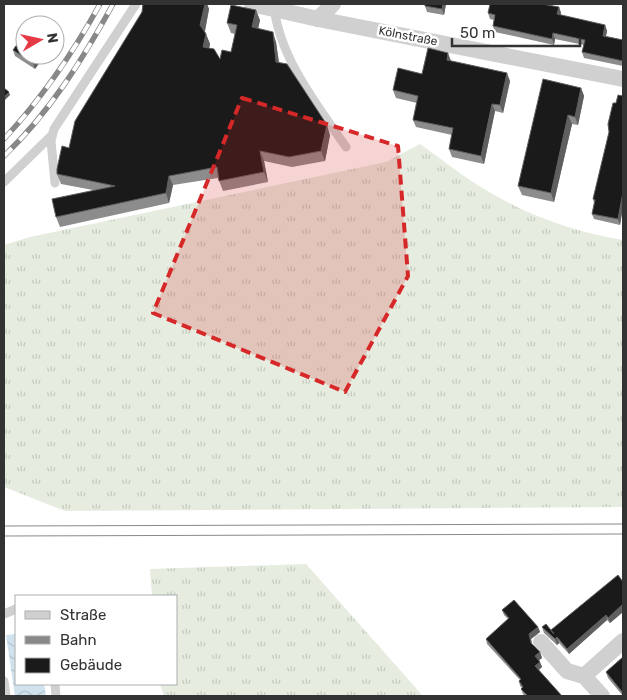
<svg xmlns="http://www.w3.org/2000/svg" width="627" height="700" font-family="Rubik,sans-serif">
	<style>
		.grass { fill: url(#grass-tufts) }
		.water { fill: url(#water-waves) }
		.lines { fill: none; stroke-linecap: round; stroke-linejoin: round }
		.service { stroke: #d0d0d0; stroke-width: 9 }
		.minor { stroke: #d0d0d0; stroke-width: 16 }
		.tram { stroke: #888; stroke-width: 1 }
		.rail-casing { stroke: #888; stroke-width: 5.5 }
		.rail { stroke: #fff; stroke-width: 4; stroke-dasharray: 11; stroke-linecap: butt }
		.wall { fill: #8c8c8c }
		.shaded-wall { fill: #5f5f5f }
		.building { fill: #1a1a1a; stroke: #5f5f5f }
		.marked { fill: #d62828; fill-opacity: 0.2; stroke: #d62828; stroke-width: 4; stroke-dasharray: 10 6; stroke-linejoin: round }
		.labels { text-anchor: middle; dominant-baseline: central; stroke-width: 5; stroke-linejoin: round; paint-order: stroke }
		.street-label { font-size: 12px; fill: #333; stroke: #fff }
	</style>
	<defs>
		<pattern id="grass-tufts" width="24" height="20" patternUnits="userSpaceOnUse" patternTransform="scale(1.25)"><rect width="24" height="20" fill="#e6ecdf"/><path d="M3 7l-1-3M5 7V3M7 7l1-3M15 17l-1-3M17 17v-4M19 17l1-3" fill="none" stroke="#c6cbc0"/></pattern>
		<pattern id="water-waves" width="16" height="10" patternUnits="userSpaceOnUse" patternTransform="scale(1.25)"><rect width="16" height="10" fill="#cfe2ee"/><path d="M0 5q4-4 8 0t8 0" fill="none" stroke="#b2c2cd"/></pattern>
	</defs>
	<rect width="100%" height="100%" fill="#fff"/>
	<g class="grass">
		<path d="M420,144C442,159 463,177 486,190C528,216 575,232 623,240V507L65,511L4,487V245L30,237L386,162Z"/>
		<path d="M306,564L423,696H164L160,684H176V596H152L150,569Z"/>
	</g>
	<path class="water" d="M16,634V684H44L46,696H15L6,635Z"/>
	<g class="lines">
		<g class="service">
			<path d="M274,8C281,60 317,105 346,147"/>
			<path d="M4,182L52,135"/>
			<path d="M55,183L51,141L54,129L136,4"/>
			<path d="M4,614L16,609"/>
			<path d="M4,681L6,696"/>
			<path d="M55,684L56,696"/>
		</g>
		<g class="minor">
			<path d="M252,4L318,19L623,79"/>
			<path d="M318,19L333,4"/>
			<path d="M541,642L567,671L584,676L602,696"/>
			<path d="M584,676L623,641"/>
		</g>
		<g class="tram">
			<path d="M4,526L623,524"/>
			<path d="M4,536L623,534"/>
		</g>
		<g class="rail-casing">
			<g id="rail">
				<path d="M4,139C42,98 73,53 100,4"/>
				<path d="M4,156C50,112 83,59 113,4"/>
			</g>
		</g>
		<use href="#rail" class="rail"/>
	</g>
	<g class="wall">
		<path d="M143,4H207L209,9L205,32L210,44L209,48L220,59L231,52L235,34L231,33L227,23L260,20L258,29L276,42L279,62L330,135L325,161L292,167L264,161L268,182L223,191L218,178L173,185L169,203L60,227L56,217L93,190L61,184L57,174L69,148L142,12Z"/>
		<path d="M446,4L444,15L427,12L425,6Z"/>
		<path d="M559,7L561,13L560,15L605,25L607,31L606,36L623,40V66L584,58L582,52L584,45L555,39L554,45L495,32L493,26L494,20L490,19L488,13Z"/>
		<path d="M13,50L45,55L35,69L15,56Z"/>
		<path d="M451,61L510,81L503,113L495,111L484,164L452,157L449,149L452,135L416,127L413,120L417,103L396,98L393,90L422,74Z"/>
		<path d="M581,88L584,96L578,125L572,124L554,202L522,195L518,186Z"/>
		<path d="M623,96V207L620,225L594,219L592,214L594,203L593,199L616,103Z"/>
		<path d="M623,582V612L610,623L607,620L569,654L559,643L557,645L544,633L542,627L551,630Z"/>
		<path d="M502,610L538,627L540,632L531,639L532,644L540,652L542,658L539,660L542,667L539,670L562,696H525L523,694L521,689L522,688L520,686L519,681L520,680L487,644L486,639L508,619L504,615Z"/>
		<path d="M623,657V696L608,678L606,672Z"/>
	</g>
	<g class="shaded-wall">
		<path d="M205,4H207L209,9L204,35L200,25Z"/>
		<path d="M443,4H446L444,15L442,9Z"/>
		<path d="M559,7L561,13L559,20L557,14Z"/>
		<path d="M256,10L260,20L256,37L252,27Z"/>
		<path d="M605,25L607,31L605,41L603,36Z"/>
		<path d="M273,32L276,42L280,72L276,62Z"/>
		<path d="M553,33L555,39L554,45L552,39Z"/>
		<path d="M206,34L210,44L207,57L203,47Z"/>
		<path d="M448,53L451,61L447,60Z"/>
		<path d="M38,55H45L35,69L33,63Z"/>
		<path d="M507,73L510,81L503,113L500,105Z"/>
		<path d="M581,88L584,96L578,125L575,117Z"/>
		<path d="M9,92L10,95L4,101V97Z"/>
		<path d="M492,104L495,111L484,164L481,156Z"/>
		<path d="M568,115L572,124L554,202L551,193Z"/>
		<path d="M327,125L330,135L325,161L321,151Z"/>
		<path d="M260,151L264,161L268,182L264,172Z"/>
		<path d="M169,176L173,185L169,203L166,193Z"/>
		<path d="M623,192V207L620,225L618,219Z"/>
		<path d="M623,604V612L610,623L608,618Z"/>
		<path d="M606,615L607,620L569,654L567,649Z"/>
		<path d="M538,627L540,632L531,639L533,648L529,634Z"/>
		<path d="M557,637L559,643L557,645L555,639Z"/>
		<path d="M540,652L542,658L537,662L535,656Z"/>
		<path d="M540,662L542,667L537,671L535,666Z"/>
	</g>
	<g class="building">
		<path d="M143,4H205L200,25L206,34L203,47L214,49L220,59L222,50L231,52L237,25L227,23L231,5L256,10L252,27L273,32L276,62L287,64L327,125L321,151L289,157L260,151L264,172L219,181L217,167L169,176L166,193L56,217L52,199L115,186L57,174V169L62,146L69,148L75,121L142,12Z"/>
		<path d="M425,4H443L442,9L425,6Z"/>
		<path d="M490,4H542L559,7L557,14L605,25L603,36L623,40V61L582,52L585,40L553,33L552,39L493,26L495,15L488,13Z"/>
		<path d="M34,19L44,25H30Z"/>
		<path d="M25,33V55H38L33,63L13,50Z"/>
		<path d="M428,48L448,53L447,60L507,73L500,105L492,104L481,156L449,149L453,128L413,120L418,96L393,90L398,68L422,74Z"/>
		<path d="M543,79L581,88L575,117L568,115L551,193L518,186Z"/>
		<path d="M4,88L9,92L4,97Z"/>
		<path d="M618,95L623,96V192L618,219L592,214L595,200L593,199L609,132L608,124L613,103H616Z"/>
		<path d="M618,575L623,582V604L608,618L606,615L567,649L557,637L555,639L542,627L546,624L554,634L551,630Z"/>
		<path d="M514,600L538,627L529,634L531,643L540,652L535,656L540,662L535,666L562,696H528L521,689L523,687L519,681L521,679L486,639L509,618L502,610Z"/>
		<path d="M623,657V693L606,672Z"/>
	</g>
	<path class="marked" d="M242,98L398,146L408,276L345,392L153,313Z"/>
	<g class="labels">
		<g class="street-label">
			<text transform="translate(408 36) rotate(11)">Kölnstraße</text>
		</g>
	</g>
	<rect width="627" height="700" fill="none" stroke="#333333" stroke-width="10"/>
	<rect x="15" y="595" width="162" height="90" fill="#ffffff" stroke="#adadad"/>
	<rect x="25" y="611" width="25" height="8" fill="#d0d0d0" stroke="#adadad"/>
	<text x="60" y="620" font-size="15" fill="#333333">Straße</text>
	<rect x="25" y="636" width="25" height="8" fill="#888888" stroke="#adadad"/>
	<text x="60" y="645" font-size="15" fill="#333333">Bahn</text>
	<rect x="25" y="658" width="25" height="15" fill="#1a1a1a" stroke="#adadad"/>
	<text x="60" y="670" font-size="15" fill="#333333">Gebäude</text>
	<g transform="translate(40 40) rotate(81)"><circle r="24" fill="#ffffff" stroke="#adadad"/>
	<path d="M0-4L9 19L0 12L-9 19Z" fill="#e63946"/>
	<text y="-8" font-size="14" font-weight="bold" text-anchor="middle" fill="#333333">N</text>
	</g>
	<path d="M452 38v8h128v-8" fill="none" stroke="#333333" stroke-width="2.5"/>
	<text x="460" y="38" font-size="15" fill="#333333" stroke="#ffffff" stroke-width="4" paint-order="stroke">50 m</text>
</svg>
